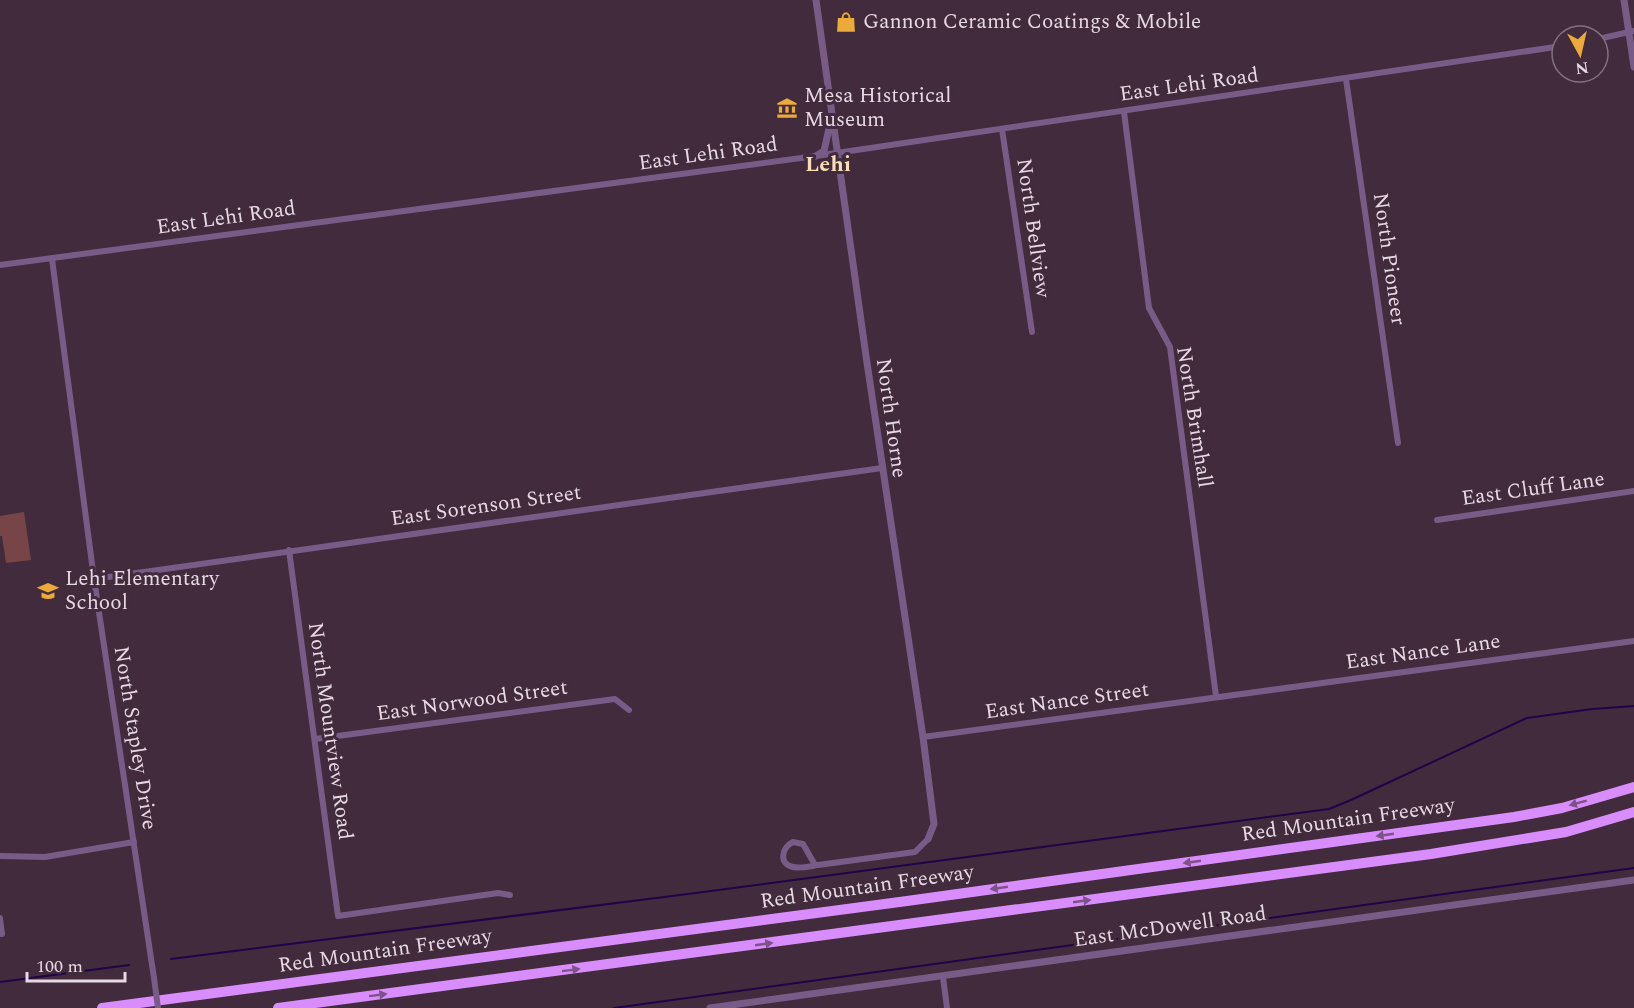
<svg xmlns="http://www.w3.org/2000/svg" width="1634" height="1008" font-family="Spectral,serif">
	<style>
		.green { fill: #774548 }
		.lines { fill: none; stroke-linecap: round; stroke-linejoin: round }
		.stream { stroke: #200447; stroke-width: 2 }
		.minor { stroke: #795b88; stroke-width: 6 }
		.tertiary { stroke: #795b88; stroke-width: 7 }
		.motorway { stroke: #d98dfc; stroke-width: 10 }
		.minor-bridge { stroke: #795b88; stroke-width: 6 }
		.oneway { fill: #7e5289 }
		.labels { text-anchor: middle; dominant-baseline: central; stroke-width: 6; stroke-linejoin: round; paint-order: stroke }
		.poi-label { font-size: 21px; fill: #e7d9e4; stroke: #412b3c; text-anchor: start }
		.street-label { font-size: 21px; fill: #e7d9e4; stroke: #412b3c }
		.neighbourhood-label { font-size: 22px; font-weight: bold; fill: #f8ddb5; stroke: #412b3c }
	</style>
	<rect width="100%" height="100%" fill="#412b3c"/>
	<path class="green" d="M24,512L31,560L6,563L2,536H0V516Z"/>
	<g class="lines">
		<g class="stream">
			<path d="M171,959L688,894L1329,809L1351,800L1527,718L1592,709L1634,706"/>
			<path d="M0,982L129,965"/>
			<path d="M614,1008L1634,868"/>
		</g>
		<g class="minor">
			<path d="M1598,39L1634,31"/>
			<path d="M1346,79L1398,443"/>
			<path d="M1124,112L1149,308L1170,347L1216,696"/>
			<path d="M1002,129L1032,332"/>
			<path d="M52,259L94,579L154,978"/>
			<path d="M0,265L816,156L1562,46"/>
			<path d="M1437,520L1634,491"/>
			<path d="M289,550L338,916L498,893L510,895"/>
			<path d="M94,579L882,468"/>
			<path d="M923,737L1634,641"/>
			<path d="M315,739L615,699L629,710"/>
			<path d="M0,856L45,857L134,842"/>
			<path d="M815,865L803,844L793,842C782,847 778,864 793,867C801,869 811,866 818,865L915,852L928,839"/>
			<path d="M0,918L2,934"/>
			<path d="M943,977L947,1008"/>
		</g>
		<g class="tertiary">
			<path d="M816,0L866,356L923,737L934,824L928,839"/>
			<path d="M1624,0L1634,67"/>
			<path d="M816,156L824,151L830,124"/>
			<path d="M710,1008L1634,880"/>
		</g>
		<g class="motorway">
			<path d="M102,1008L907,901L1514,817L1562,808L1634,787"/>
			<path d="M278,1008L1431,854L1566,832L1634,812"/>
		</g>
		<path class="minor-bridge" d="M154,978L158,1008"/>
	</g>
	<defs><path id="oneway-solid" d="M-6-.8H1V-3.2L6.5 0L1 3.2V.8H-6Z" transform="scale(1.5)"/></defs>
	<g class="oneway">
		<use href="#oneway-solid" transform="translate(1578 803) rotate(165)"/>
		<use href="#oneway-solid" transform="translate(1385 835) rotate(172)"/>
		<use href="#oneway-solid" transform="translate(1192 862) rotate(172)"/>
		<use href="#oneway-solid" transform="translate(999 888) rotate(172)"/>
		<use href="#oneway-solid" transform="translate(1082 901) rotate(-8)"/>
		<use href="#oneway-solid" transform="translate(764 944) rotate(-8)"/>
		<use href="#oneway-solid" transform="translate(571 970) rotate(-7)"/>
		<use href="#oneway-solid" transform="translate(378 995) rotate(-7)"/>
	</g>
	<defs>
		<g id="shop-bare" transform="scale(1.62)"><path d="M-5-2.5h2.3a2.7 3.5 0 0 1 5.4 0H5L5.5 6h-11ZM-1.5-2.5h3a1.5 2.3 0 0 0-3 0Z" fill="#ebaa39" stroke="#412b3c" stroke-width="2.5" paint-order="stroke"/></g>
		<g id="museum-bare" transform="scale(1.62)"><path d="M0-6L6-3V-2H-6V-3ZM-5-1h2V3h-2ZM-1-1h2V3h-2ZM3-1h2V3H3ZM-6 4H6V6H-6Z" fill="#ebaa39" stroke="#412b3c" stroke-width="2.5" paint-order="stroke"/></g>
		<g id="school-bare" transform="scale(1.62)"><path d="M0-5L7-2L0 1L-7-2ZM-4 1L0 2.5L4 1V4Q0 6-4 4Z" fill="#ebaa39" stroke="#412b3c" stroke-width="2.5" paint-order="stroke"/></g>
	</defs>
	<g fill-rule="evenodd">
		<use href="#shop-bare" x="846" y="22"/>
		<use href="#museum-bare" x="787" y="108"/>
		<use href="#school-bare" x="48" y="591"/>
	</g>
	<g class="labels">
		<g class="poi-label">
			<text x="863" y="22">Gannon Ceramic Coatings &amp; Mobile</text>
			<text x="804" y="96">Mesa Historical<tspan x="804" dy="24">Museum</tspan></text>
			<text x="65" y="579">Lehi Elementary<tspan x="65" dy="24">School</tspan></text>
		</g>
		<g class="street-label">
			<text transform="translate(1189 85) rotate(-8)">East Lehi Road</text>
			<text transform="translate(708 154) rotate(-8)">East Lehi Road</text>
			<text transform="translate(226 218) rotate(-8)">East Lehi Road</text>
			<text transform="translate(1033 228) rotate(82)">North Bellview</text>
			<text transform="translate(1389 259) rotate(82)">North Pioneer</text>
			<text transform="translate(1194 417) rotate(81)">North Brimhall</text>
			<text transform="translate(891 418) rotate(82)">North Horne</text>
			<text transform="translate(1533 489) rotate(-8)">East Cluff Lane</text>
			<text transform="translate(486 506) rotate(-8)">East Sorenson Street</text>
			<text transform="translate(1423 652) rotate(-8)">East Nance Lane</text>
			<text transform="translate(472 701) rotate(-8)">East Norwood Street</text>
			<text transform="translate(1067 701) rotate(-8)">East Nance Street</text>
			<text transform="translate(330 731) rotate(82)">North Mountview Road</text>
			<text transform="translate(135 738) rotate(81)">North Stapley Drive</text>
			<text transform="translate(1348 820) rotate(-8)">Red Mountain Freeway</text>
			<text transform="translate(867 887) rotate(-8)">Red Mountain Freeway</text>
			<text transform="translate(1170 927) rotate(-8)">East McDowell Road</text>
			<text transform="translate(385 951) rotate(-8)">Red Mountain Freeway</text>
		</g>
		<g class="neighbourhood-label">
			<text x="828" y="164">Lehi</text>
		</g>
	</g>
	<g transform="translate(1580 54) rotate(172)"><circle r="28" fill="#412b3c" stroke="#83717f" stroke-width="1.5"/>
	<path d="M0-4.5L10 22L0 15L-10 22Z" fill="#ebaa39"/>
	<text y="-9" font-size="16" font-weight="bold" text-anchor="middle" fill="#e7d9e4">N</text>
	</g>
	<path d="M27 972v9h98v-9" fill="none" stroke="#e7d9e4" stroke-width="3"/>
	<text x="36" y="972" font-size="18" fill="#e7d9e4" stroke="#412b3c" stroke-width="4.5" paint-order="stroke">100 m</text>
</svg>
